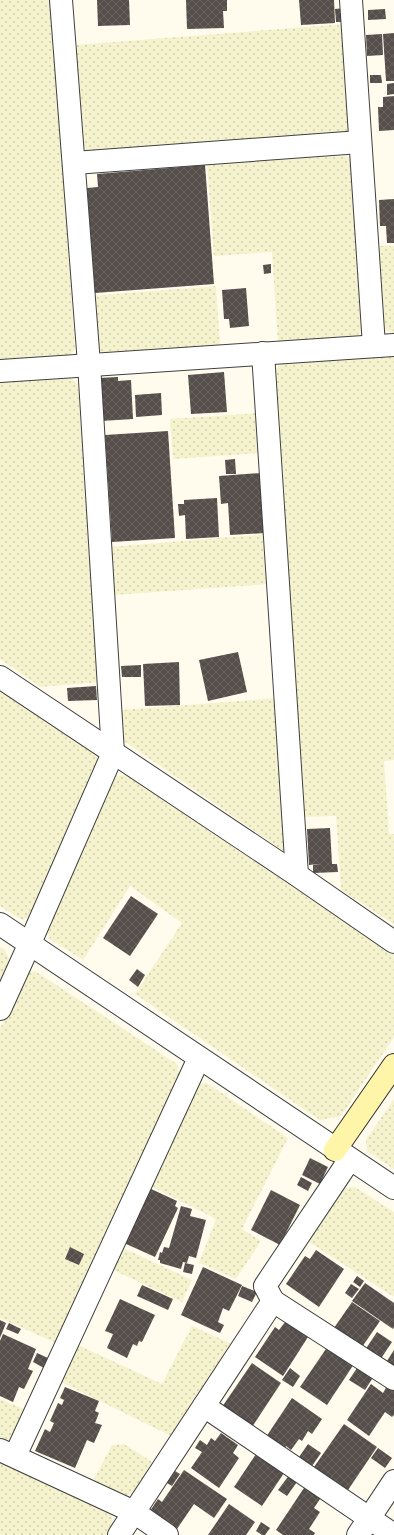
<svg xmlns="http://www.w3.org/2000/svg" width="394" height="1535" font-family="'Source Serif 4',serif">
	<style>
		.farmland { fill: url(#farmland-dots) }
		.building { fill: url(#building-cross-hatch) }
		.lines { fill: none; stroke-linecap: round; stroke-linejoin: round }
		.street-casing { stroke: #404040; stroke-width: 24 }
		.secondary-casing { stroke: #2f2f2f; stroke-width: 24 }
		.street { stroke: #fff; stroke-width: 22 }
		.secondary { stroke: #fff5a9; stroke-width: 22 }
	</style>
	<defs>
		<pattern id="farmland-dots" width="8" height="8" patternUnits="userSpaceOnUse"><rect width="8" height="8" fill="#f5f2ce"/><path d="M2 2h.1M6 6h.1" fill="none" stroke="#d1ceb0" stroke-width="1.8" stroke-linecap="round"/></pattern>
		<pattern id="building-cross-hatch" width="8" height="8" patternUnits="userSpaceOnUse"><rect width="8" height="8" fill="#564e4a"/><path d="M0 0l8 8M0 8l8-8" fill="none" stroke="#696360"/></pattern>
	</defs>
	<rect width="100%" height="100%" fill="#fffcee"/>
	<g class="farmland">
		<path d="M0,0H51L75,349L67,358L0,362Z"/>
		<path d="M345,24L351,128L342,139L89,152L82,145L75,45Z"/>
		<path d="M346,156L353,161L364,327L357,336L278,342L272,252L214,256L207,164Z"/>
		<path d="M377,246H394V334L382,327Z"/>
		<path d="M216,286L220,346L103,353L94,346L91,296Z"/>
		<path d="M394,355V760L384,761L389,834H394V924L341,890L336,816L304,817L276,369L284,362Z"/>
		<path d="M68,376L78,384L98,682L41,687L0,659V381Z"/>
		<path d="M259,413L261,453L173,459L170,419Z"/>
		<path d="M267,534L269,584L113,595L109,547Z"/>
		<path d="M0,690L97,754L98,767L31,917L22,920L0,906Z"/>
		<path d="M278,698L285,852L124,741L121,710Z"/>
		<path d="M126,775L394,955V1037L341,1116L320,1120L135,994L182,923L130,886L83,960L50,939L46,928L116,776Z"/>
		<path d="M0,947L5,950L10,961L0,982Z"/>
		<path d="M35,971L177,1064L179,1074L56,1343L0,1318V1029L26,972Z"/>
		<path d="M207,1083L288,1138L242,1229L261,1241L236,1279L199,1263L216,1219L149,1185L195,1084Z"/>
		<path d="M394,1099V1169L367,1151L366,1140Z"/>
		<path d="M355,1187L394,1212V1297L306,1240L340,1188Z"/>
		<path d="M121,1247L192,1280L182,1302L111,1269Z"/>
		<path d="M192,1326L234,1345L171,1436L61,1382L78,1345L162,1384Z"/>
		<path d="M0,1399L26,1410L14,1437L4,1441L0,1440Z"/>
		<path d="M124,1444L154,1463L135,1492L125,1497L93,1481L112,1445Z"/>
		<path d="M0,1460L110,1509L114,1526L107,1535H0Z"/>
	</g>
	<g class="building">
		<path d="M97,0H129L130,25L98,26Z"/>
		<path d="M186,0H227V11H223L224,28L187,29Z"/>
		<path d="M299,0H334L335,23L301,25Z"/>
		<path d="M345,8L346,22H336L335,9Z"/>
		<path d="M385,9L386,19L368,20V10Z"/>
		<path d="M394,33V81H386L383,34Z"/>
		<path d="M382,34L383,55L367,56L366,35Z"/>
		<path d="M370,75H381L382,83H370Z"/>
		<path d="M394,83V94L387,95V84Z"/>
		<path d="M394,96V130L379,131L378,107H383V97Z"/>
		<path d="M205,165L214,284L95,293L87,188L98,187L97,174Z"/>
		<path d="M394,199V243H387L386,226H380L379,200Z"/>
		<path d="M271,264V273L264,274L263,265Z"/>
		<path d="M246,288L249,326L230,328L229,319H224L222,290Z"/>
		<path d="M224,372L227,412L191,414L188,375Z"/>
		<path d="M118,377V381L131,380L133,419L101,421L98,378Z"/>
		<path d="M161,393L162,415L136,417L135,395Z"/>
		<path d="M168,431L175,538L112,542L105,435Z"/>
		<path d="M235,459L236,474H226L225,460Z"/>
		<path d="M261,473L265,533L230,535L228,503L221,504L219,476Z"/>
		<path d="M217,498L219,537L186,539L185,515L179,516L178,504H184V500Z"/>
		<path d="M238,652L247,692L208,701L199,660Z"/>
		<path d="M179,662L180,705L145,706L143,664Z"/>
		<path d="M141,665V677H122L121,666Z"/>
		<path d="M96,686L97,700L68,701L67,688Z"/>
		<path d="M330,828L332,864H337L338,872L313,873V865L320,864L309,865L307,829Z"/>
		<path d="M131,896L158,914L130,956L103,938Z"/>
		<path d="M137,969L145,975L138,987L129,980Z"/>
		<path d="M310,1158L328,1167L320,1184L302,1175Z"/>
		<path d="M301,1177L312,1183L308,1191L297,1185Z"/>
		<path d="M149,1188L177,1201L175,1206L178,1208L155,1257L124,1243Z"/>
		<path d="M271,1190L300,1205L280,1245L251,1230Z"/>
		<path d="M181,1206L192,1209L190,1216L206,1220L196,1258L189,1256L187,1263L183,1262L181,1269L160,1263V1260H158L160,1252L162,1253L164,1247L169,1248Z"/>
		<path d="M70,1247L84,1254L79,1265L65,1259Z"/>
		<path d="M316,1250L344,1269L319,1307L286,1284L305,1256L310,1259Z"/>
		<path d="M185,1263L194,1265L192,1274L183,1272Z"/>
		<path d="M203,1267L242,1285L229,1311L223,1308L218,1322L224,1325L220,1333L181,1315Z"/>
		<path d="M357,1276L364,1281L360,1287L353,1282Z"/>
		<path d="M365,1283L394,1303V1327L393,1329L352,1301Z"/>
		<path d="M351,1284L359,1289L352,1298L345,1293Z"/>
		<path d="M142,1285L173,1299L168,1310L137,1296Z"/>
		<path d="M242,1286L257,1292L252,1302L238,1296Z"/>
		<path d="M120,1299L155,1315L142,1342L139,1341L137,1346L133,1344L127,1358L107,1348L113,1334L105,1331Z"/>
		<path d="M352,1302L380,1321L362,1347L334,1328Z"/>
		<path d="M0,1320L6,1323L0,1338Z"/>
		<path d="M285,1322L308,1337L283,1376L255,1357L275,1327L279,1330Z"/>
		<path d="M9,1323L21,1329L18,1334L6,1329Z"/>
		<path d="M377,1332L392,1342L380,1360L365,1350Z"/>
		<path d="M3,1334L36,1349L28,1369L33,1371L24,1389L19,1387L13,1402L0,1396V1341Z"/>
		<path d="M328,1346L354,1364L327,1405L300,1387Z"/>
		<path d="M394,1350V1366L387,1361Z"/>
		<path d="M37,1353L48,1358L44,1368L33,1362Z"/>
		<path d="M252,1363L281,1383L252,1427L222,1407Z"/>
		<path d="M359,1365L374,1376L365,1390L349,1380Z"/>
		<path d="M290,1368L300,1376L293,1387L282,1380Z"/>
		<path d="M371,1384L383,1393L387,1386L394,1391V1415L392,1417L385,1412L369,1436L347,1420Z"/>
		<path d="M65,1387L99,1401L95,1411L99,1413L95,1423L102,1425L94,1443L87,1440L75,1468L35,1451L45,1429L50,1432L54,1423L50,1421L58,1403L62,1405L64,1400L60,1398Z"/>
		<path d="M292,1398L322,1419L312,1434L308,1431L302,1441L299,1439L291,1450L286,1446L284,1449L266,1437Z"/>
		<path d="M344,1424L377,1447L348,1490L314,1467Z"/>
		<path d="M221,1433L238,1445L233,1453L239,1458L219,1488L191,1468L202,1452L195,1448L200,1440L207,1445L211,1438L215,1441Z"/>
		<path d="M308,1444L321,1453L310,1469L297,1460Z"/>
		<path d="M378,1448L392,1458L385,1468L371,1458Z"/>
		<path d="M256,1454L284,1473L262,1506L234,1487Z"/>
		<path d="M184,1470L227,1499L214,1518L194,1504L177,1529L150,1511L158,1499L162,1502Z"/>
		<path d="M175,1471L180,1474L172,1486L167,1483Z"/>
		<path d="M290,1474L299,1479L287,1496L278,1490Z"/>
		<path d="M306,1485L322,1496L314,1508L320,1512L309,1529L315,1533L314,1535H283L276,1530Z"/>
		<path d="M229,1504L255,1522L246,1535H208Z"/>
		<path d="M261,1522L270,1528L265,1535H262L256,1531Z"/>
	</g>
	<g class="lines">
		<g class="street-casing">
			<g id="street">
				<path d="M351,0L374,346"/>
				<path d="M74,163L360,142"/>
				<path d="M263,353L297,875"/>
				<path d="M0,371L394,345"/>
				<path d="M0,677L297,875L394,942"/>
				<path d="M0,924L394,1188"/>
				<path d="M0,1009L30,943L113,753L89,364L61,0"/>
				<path d="M273,1301L394,1379"/>
				<path d="M204,1406L394,1535"/>
				<path d="M0,1450L134,1512L167,1535"/>
				<path d="M15,1456L199,1058"/>
				<path d="M119,1535L273,1301L265,1286L350,1159"/>
				<path d="M358,1535L394,1481"/>
			</g>
		</g>
		<g class="secondary-casing">
			<path id="secondary" d="M335,1150L394,1065"/>
		</g>
		<use href="#street" class="street"/>
		<use href="#secondary" class="secondary"/>
	</g>
</svg>
